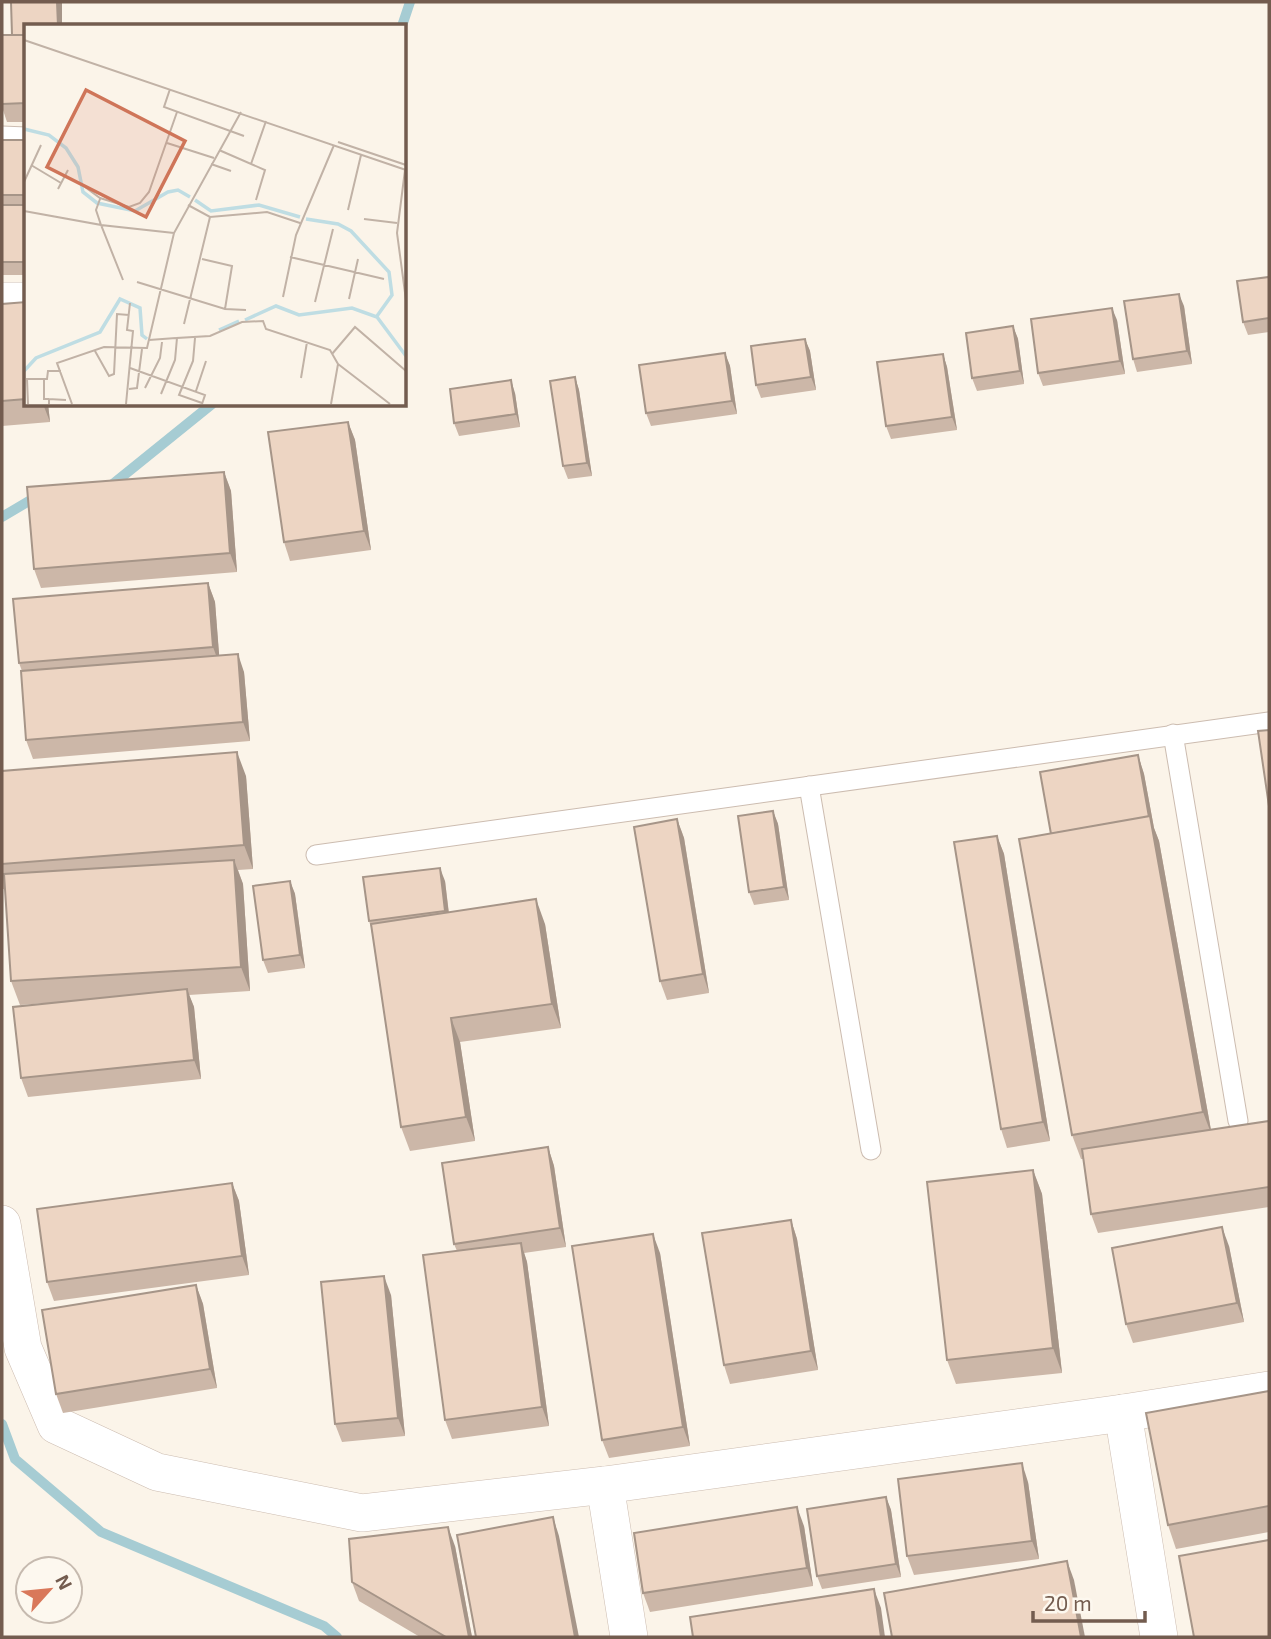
<svg xmlns="http://www.w3.org/2000/svg" width="1271" height="1639" font-family="'Exo 2',sans-serif">
	<style>
		.lines { fill: none; stroke-linecap: round; stroke-linejoin: round }
		.stream { stroke: #a6ccd3; stroke-width: 10 }
		.service-casing { stroke: #ccbcb0; stroke-width: 21 }
		.minor-casing { stroke: #ccbcb0; stroke-width: 38 }
		.service { stroke: #fff; stroke-width: 19 }
		.minor { stroke: #fff; stroke-width: 37 }
		.wall { fill: #ccb7a8 }
		.shaded-wall { fill: #a69588 }
		.building { fill: #edd5c3; stroke: #a69588; stroke-width: 2 }
		.inset-river { fill: none; stroke: #bfdde3; stroke-width: 3.5 }
		.inset-road { fill: none; stroke: #c1b2a6; stroke-width: 2 }
		.view { fill: #cf7559; fill-opacity: 0.15; stroke: #cf7559; stroke-width: 3.5 }
		.inset-edge { fill: none; stroke: #735c4f; stroke-width: 3.5 }
	</style>
	<rect width="100%" height="100%" fill="#fbf4e9"/>
	<g class="lines">
		<g class="stream">
			<path d="M402,26L410,2"/>
			<path d="M108,488L212,404"/>
			<path d="M2,517L34,498L40,497"/>
			<path d="M2,1424L15,1459L101,1532L324,1626L337,1637"/>
		</g>
		<g class="service-casing">
			<g id="service">
				<path d="M2,136L26,137"/>
				<path d="M1173,734L1238,1121"/>
				<path d="M809,786L871,1150"/>
				<path d="M316,855L1269,722"/>
			</g>
		</g>
		<g class="minor-casing">
			<g id="minor">
				<path d="M2,301H26"/>
				<path d="M2,1224L23,1348L56,1425L157,1472L362,1513L605,1485L1123,1413L1269,1390"/>
				<path d="M1123,1413L1159,1637"/>
				<path d="M605,1485L629,1637"/>
			</g>
		</g>
		<use href="#service" class="service"/>
		<use href="#minor" class="minor"/>
	</g>
	<g class="wall">
		<path d="M11,2H62V26H26V122H7L2,107V35H12Z"/>
		<rect x="2" y="140" width="24" height="135"/>
		<path d="M1269,277V332L1248,335L1243,322Z"/>
		<path d="M26,302V404H48L50,422L2,426V304Z"/>
		<path d="M1184,306L1192,364L1137,372L1133,359Z"/>
		<path d="M1117,320L1125,374L1043,386L1038,373Z"/>
		<path d="M1013,326L1018,339L1024,384L977,391L972,378Z"/>
		<path d="M805,339L810,351L816,390L761,398L756,385Z"/>
		<path d="M725,353L730,366L737,414L651,426L646,413Z"/>
		<path d="M943,354L947,367L957,430L891,439L886,426Z"/>
		<path d="M575,377L579,390L592,476L568,479L563,466Z"/>
		<path d="M515,393L520,427L459,436L454,423Z"/>
		<path d="M348,422L355,440L371,550L290,561L284,542Z"/>
		<path d="M224,472L231,491L237,572L41,588L34,569Z"/>
		<path d="M208,583L215,602L219,655L244,672L250,741L33,759L26,740L22,671L19,663Z"/>
		<path d="M1138,755L1144,774L1154,828L1159,841L1211,1130L1269,1121V1207L1098,1233L1091,1214L1083,1159H1081L1072,1135L1051,834Z"/>
		<path d="M2,771L246,776L253,869L238,870L243,884L250,991L189,995L194,1007L201,1079L28,1097L21,1078L46,1003L20,1005L11,981L5,889H2Z"/>
		<path d="M773,811L778,824L789,900L754,905L749,892Z"/>
		<path d="M677,819L684,838L709,993L667,1000L660,981Z"/>
		<path d="M997,836L1004,854L1050,1141L1007,1148L1001,1129Z"/>
		<path d="M290,881L295,894L305,968L268,973L263,960Z"/>
		<path d="M445,881L449,913L545,924L561,1028L460,1042L475,1141L410,1151L401,1127L371,927L369,921Z"/>
		<path d="M548,1147L554,1166L566,1247L524,1253L527,1262L549,1426L452,1439L445,1420L457,1251L454,1244Z"/>
		<path d="M1033,1170L1042,1194L1062,1373L956,1384L947,1360Z"/>
		<path d="M232,1183L239,1201L249,1275L54,1301L47,1282Z"/>
		<path d="M791,1220L797,1239L818,1370L730,1384L724,1365Z"/>
		<path d="M1229,1246L1244,1322L1133,1343L1126,1324Z"/>
		<path d="M660,1253L690,1446L609,1458L602,1440Z"/>
		<path d="M196,1285L203,1304L217,1388L63,1413L56,1394Z"/>
		<path d="M391,1295L405,1436L342,1442L335,1424Z"/>
		<path d="M1269,1391V1532L1176,1549L1168,1525Z"/>
		<path d="M1028,1482L1039,1559L914,1575L907,1556Z"/>
		<path d="M886,1497L891,1510L901,1577L822,1589L817,1576Z"/>
		<path d="M804,1526L813,1586L650,1612L643,1593Z"/>
		<path d="M455,1546L472,1637H420L359,1601L352,1582Z"/>
	</g>
	<g class="shaded-wall">
		<path d="M57,2H62V26H58Z"/>
		<path d="M1179,294L1184,306L1192,364L1187,351Z"/>
		<path d="M1112,308L1117,320L1125,374L1120,361Z"/>
		<path d="M1013,326L1018,339L1024,384L1020,371Z"/>
		<path d="M805,339L810,351L816,390L811,377Z"/>
		<path d="M725,353L730,366L737,414L732,401Z"/>
		<path d="M943,354L947,367L957,430L952,417Z"/>
		<path d="M575,377L579,390L592,476L587,463Z"/>
		<path d="M511,380L515,393L520,427L516,414Z"/>
		<path d="M43,404H48L50,422Z"/>
		<path d="M348,422L355,440L371,550L364,531Z"/>
		<path d="M224,472L231,491L237,572L230,553Z"/>
		<path d="M208,583L215,602L220,666L213,647Z"/>
		<path d="M238,654L244,672L250,741L243,722Z"/>
		<path d="M237,752L246,776L253,869L244,845Z"/>
		<path d="M1138,755L1144,774L1154,828L1159,841L1212,1136L1203,1112Z"/>
		<path d="M773,811L778,824L789,900L784,887Z"/>
		<path d="M677,819L684,838L709,993L703,974Z"/>
		<path d="M997,836L1004,854L1050,1141L1043,1122Z"/>
		<path d="M234,860L243,884L250,991L241,967Z"/>
		<path d="M440,868L445,881L450,924L445,911Z"/>
		<path d="M290,881L295,894L305,968L300,955Z"/>
		<path d="M536,899L545,924L561,1028L552,1004Z"/>
		<path d="M187,989L194,1007L201,1079L194,1060Z"/>
		<path d="M451,1018L460,1042L475,1141L466,1117Z"/>
		<path d="M548,1147L554,1166L566,1247L560,1228Z"/>
		<path d="M1033,1170L1042,1194L1062,1373L1053,1348Z"/>
		<path d="M232,1183L239,1201L249,1275L242,1256Z"/>
		<path d="M791,1220L797,1239L818,1370L811,1351Z"/>
		<path d="M1222,1227L1229,1246L1244,1322L1237,1303Z"/>
		<path d="M653,1234L660,1253L690,1446L683,1427Z"/>
		<path d="M521,1243L527,1262L549,1426L542,1407Z"/>
		<path d="M384,1276L391,1295L405,1436L398,1418Z"/>
		<path d="M196,1285L203,1304L217,1388L210,1369Z"/>
		<path d="M1022,1463L1028,1482L1039,1559L1032,1541Z"/>
		<path d="M886,1497L891,1510L901,1577L896,1564Z"/>
		<path d="M797,1507L804,1526L813,1586L807,1568Z"/>
		<path d="M553,1517L559,1536L579,1637H575Z"/>
		<path d="M448,1527L455,1546L472,1637H469Z"/>
		<path d="M1067,1561L1074,1580L1085,1637H1081Z"/>
		<path d="M874,1589L881,1608L885,1637H881Z"/>
	</g>
	<g class="building">
		<path d="M11,2H57L58,26H26V35H12Z"/>
		<path d="M2,35H26V103L2,104Z"/>
		<rect x="2" y="140" width="24" height="55"/>
		<rect x="2" y="205" width="24" height="57"/>
		<path d="M1269,277V318L1243,322L1237,281Z"/>
		<path d="M1179,294L1187,351L1133,359L1124,301Z"/>
		<path d="M26,302V399L2,401V304Z"/>
		<path d="M1112,308L1120,361L1038,373L1031,319Z"/>
		<path d="M1013,326L1020,371L972,378L966,333Z"/>
		<path d="M805,339L811,377L756,385L751,346Z"/>
		<path d="M725,353L732,401L646,413L639,365Z"/>
		<path d="M943,354L952,417L886,426L877,362Z"/>
		<path d="M575,377L587,463L563,466L550,381Z"/>
		<path d="M511,380L516,414L454,423L450,389Z"/>
		<path d="M348,422L364,531L284,542L268,432Z"/>
		<path d="M224,472L230,553L34,569L27,487Z"/>
		<path d="M208,583L213,647L19,663L13,599Z"/>
		<path d="M238,654L243,722L26,740L21,671Z"/>
		<path d="M1269,730V806L1258,731Z"/>
		<path d="M237,752L244,845L2,864V771Z"/>
		<path d="M1138,755L1149,817L1051,834L1040,772Z"/>
		<path d="M773,811L784,887L749,892L738,816Z"/>
		<path d="M1150,816L1203,1112L1072,1135L1019,839Z"/>
		<path d="M677,819L703,974L660,981L634,827Z"/>
		<path d="M997,836L1043,1122L1001,1129L954,842Z"/>
		<path d="M234,860L241,967L11,981L4,874Z"/>
		<path d="M440,868L445,911L369,921L363,877Z"/>
		<path d="M290,881L300,955L263,960L253,886Z"/>
		<path d="M536,899L552,1004L451,1018L466,1117L401,1127L371,924Z"/>
		<path d="M187,989L194,1060L21,1078L13,1007Z"/>
		<path d="M1269,1121V1187L1091,1214L1082,1149Z"/>
		<path d="M548,1147L560,1228L454,1244L442,1163Z"/>
		<path d="M1033,1170L1053,1348L947,1360L927,1182Z"/>
		<path d="M232,1183L242,1256L47,1282L37,1209Z"/>
		<path d="M791,1220L811,1351L724,1365L702,1233Z"/>
		<path d="M1222,1227L1237,1303L1126,1324L1112,1248Z"/>
		<path d="M653,1234L683,1427L602,1440L572,1246Z"/>
		<path d="M521,1243L542,1407L445,1420L423,1255Z"/>
		<path d="M384,1276L398,1418L335,1424L321,1282Z"/>
		<path d="M196,1285L210,1369L56,1394L42,1310Z"/>
		<path d="M1269,1391V1506L1168,1525L1146,1413Z"/>
		<path d="M1022,1463L1032,1541L907,1556L898,1479Z"/>
		<path d="M886,1497L896,1564L817,1576L807,1509Z"/>
		<path d="M797,1507L807,1568L643,1593L634,1533Z"/>
		<path d="M553,1517L575,1637H476L457,1535Z"/>
		<path d="M448,1527L469,1637H446L352,1582L349,1539Z"/>
		<path d="M1269,1540V1637H1194L1179,1556Z"/>
		<path d="M1067,1561L1081,1637H892L884,1593Z"/>
		<path d="M874,1589L881,1637H693L690,1617Z"/>
	</g>
	<g transform="translate(24 24)">
		<rect width="382" height="382" fill="#fbf4e9"/>
		<path class="inset-river" d="M0,105L25,111L42,124L54,143L59,168L73,179L111,187L144,168L154,166L166,173M171,176L187,187L235,181L276,193M282,195L314,200L327,207L365,248L368,271L353,292M221,296L252,282L275,291L328,284L353,293L382,332M195,306L215,297M0,347L12,334L76,308L96,275L116,284L118,311L123,315"/>
		<path class="inset-road" d="M0,16L382,146M146,65L140,83L220,112M314,118L382,141M143,119L190,134M195,126L241,146L232,176M187,140L207,147M227,140L242,97M7,141L37,159M381,146L373,209L382,276M0,158L17,121M61,163L76,174L105,183L116,179L125,168L153,88M34,165L44,146M76,175L72,186L77,201L150,209M164,181L186,193L243,188L276,199M324,186L337,131M0,187L77,201L99,256M340,195L373,199M266,233L360,255M178,235L208,242L201,285M113,258L201,285L222,286M259,273L272,211L310,121M325,275L334,235M291,278L309,205M160,300L186,193M171,314L169,337L155,371L178,379M125,316L152,314M71,327L85,352L90,350L93,290L105,291M308,330L331,303L382,347M106,344L181,371L178,380M277,354L283,318M20,355V375H25M121,364L136,334L138,318M105,365L113,364L118,325M172,367L182,337M137,370L151,336L153,314L186,312L218,298L239,297L242,305L306,326L314,340M4,380L3,355H23L24,347H37M25,380V375L42,376M48,380L33,339L80,323L123,324L150,209L217,88M102,380L109,307L103,306L106,279M307,380L314,340L366,380"/>
		<path class="view" d="M62,66L161,117L122,193L23,143Z"/>
		<rect width="382" height="382" class="inset-edge"/>
	</g>
	<rect width="1271" height="1639" fill="none" stroke="#735c4f" stroke-width="7"/>
	<g transform="translate(49 1590) rotate(63)"><circle r="33" fill="#fdf8ef" stroke="#c6baaf" stroke-width="2"/>
	<path d="M0-5L12 26L0 18L-12 26Z" fill="#d9785a"/>
	<text y="-10" font-size="19" font-weight="bold" text-anchor="middle" fill="#735c4f">N</text>
	</g>
	<path d="M1033 1611v10h112v-10" fill="none" stroke="#735c4f" stroke-width="3.5"/>
	<text x="1044" y="1611" font-size="21" fill="#735c4f" stroke="#fdf8ef" stroke-width="5" paint-order="stroke">20 m</text>
</svg>
